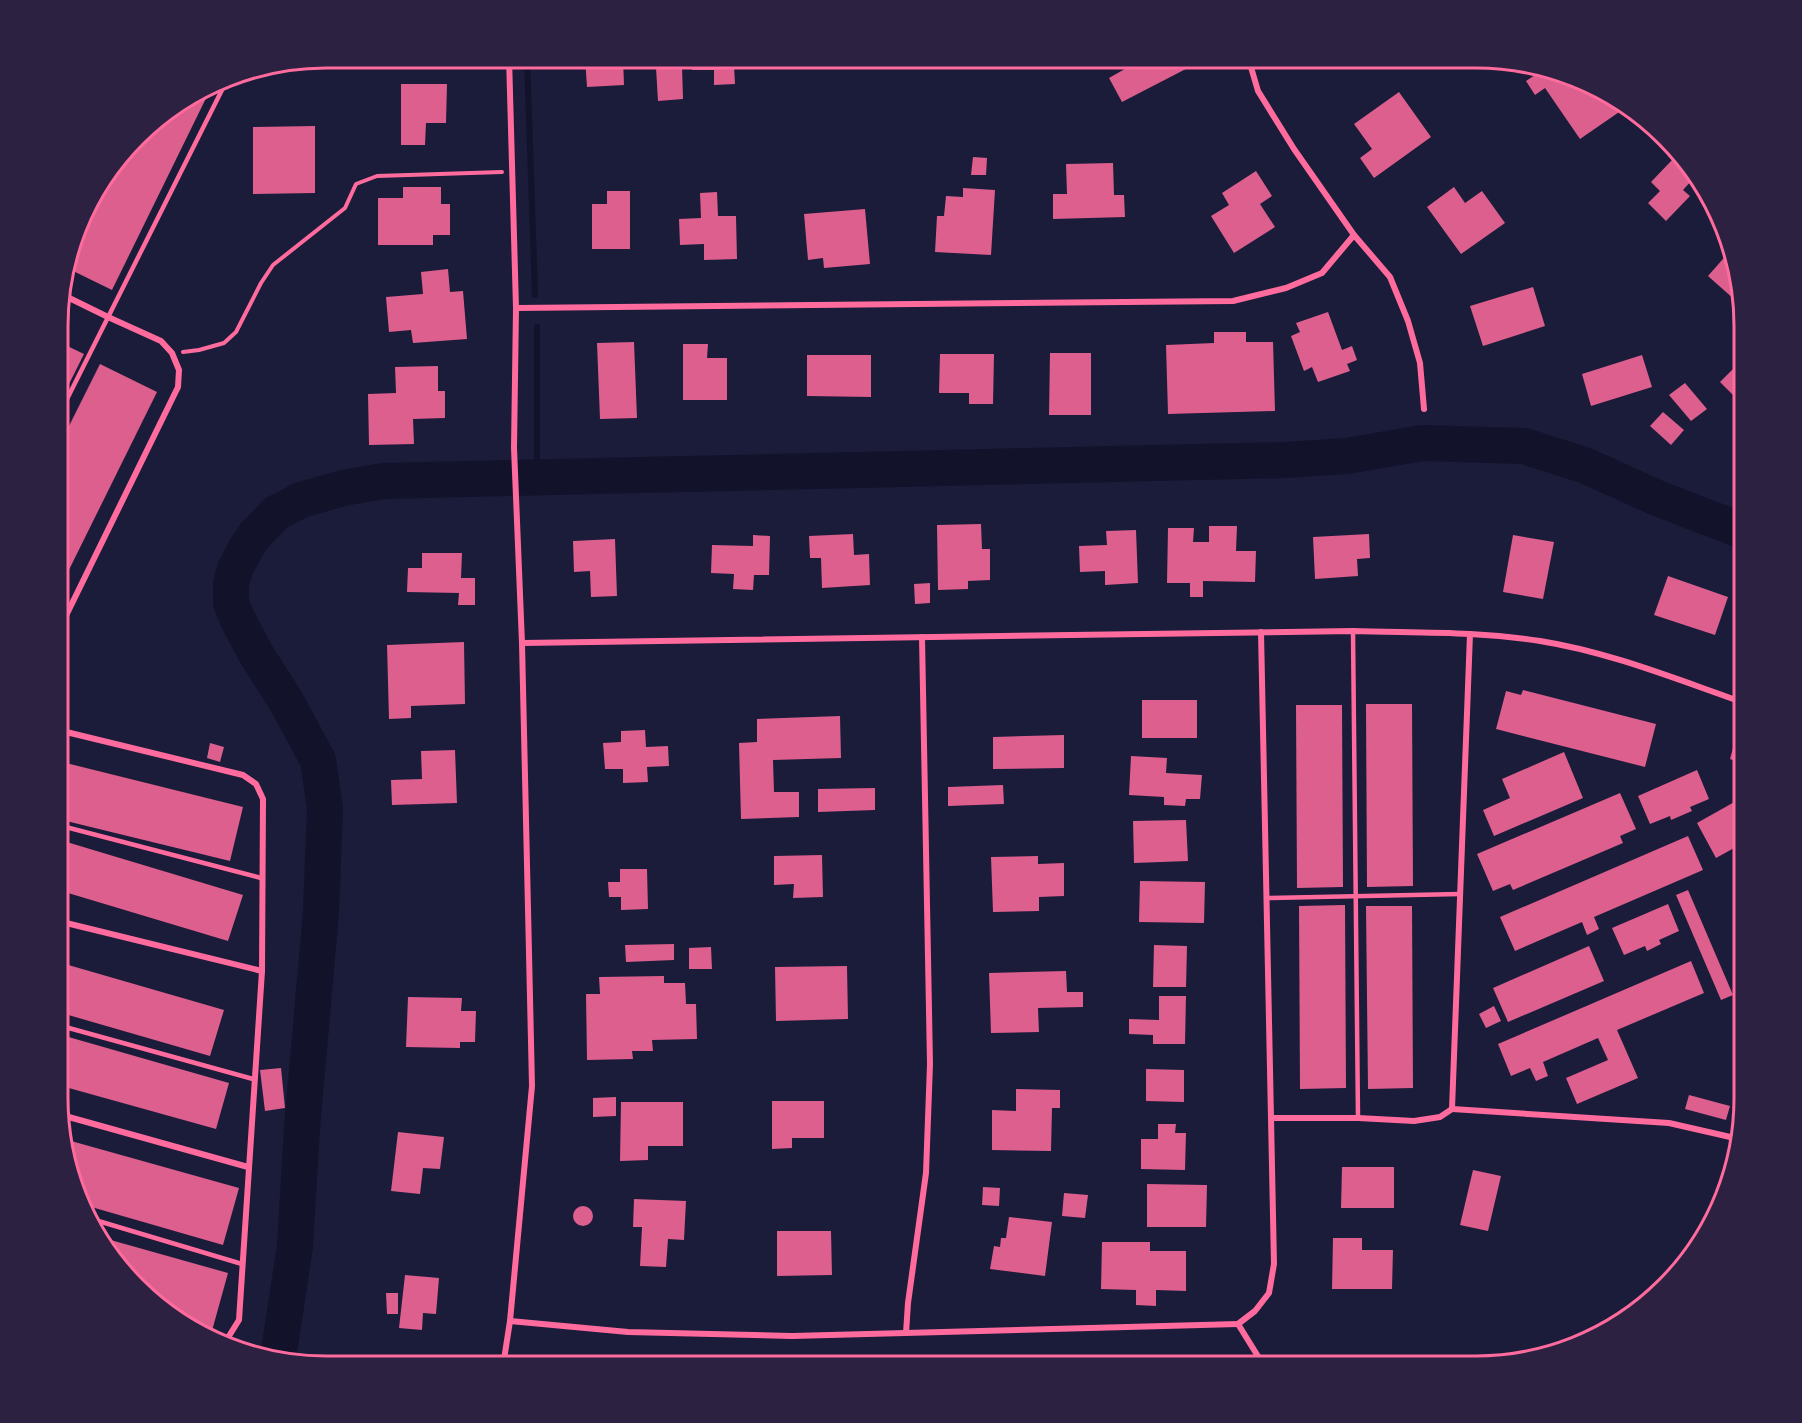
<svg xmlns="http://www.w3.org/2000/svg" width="1802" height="1423" font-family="'Roboto Serif',serif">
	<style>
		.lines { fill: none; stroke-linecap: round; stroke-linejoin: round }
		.stream { stroke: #12122b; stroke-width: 6 }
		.river { stroke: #12122b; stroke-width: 36 }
		.building { fill: #dd5f8e }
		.path { stroke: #ff6b9d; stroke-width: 4 }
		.service { stroke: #ff6b9d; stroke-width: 4.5 }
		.minor { stroke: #ff6b9d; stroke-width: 6 }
		.rim { fill: none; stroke: #ff6b9d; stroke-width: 3 }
	</style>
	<rect width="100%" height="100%" fill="#1b1b3a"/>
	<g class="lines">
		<g class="stream">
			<path d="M527,57L535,295"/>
			<path d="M537,327V478"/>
		</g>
		<path class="river" d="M278,1358L295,1246L302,1128L321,912L325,808L318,760L286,701L256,654L238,620L231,603V584L235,569L246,548L254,536L276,513L301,500L343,488L383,481L1286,460L1347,456L1422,443L1524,446L1584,465L1657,498L1745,532"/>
	</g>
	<g class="building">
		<path d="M585,57H623L624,85L587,87Z"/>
		<path d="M691,57H745L746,65H734L735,84L714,85V70H692Z"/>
		<path d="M1146,57H1209L1122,102L1109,78Z"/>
		<path d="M1281,57H1322V58L1300,65L1299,60L1284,65Z"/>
		<path d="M682,67L683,99L658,101L656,68Z"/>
		<path d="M1544,69L1580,78L1621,103L1625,108L1580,139L1545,88L1535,95L1526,81Z"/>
		<path d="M401,84H447L446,123H426L425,145H401Z"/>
		<path d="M212,86L112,290L67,268L93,191L149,123Z"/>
		<path d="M1399,92L1431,137L1374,178L1360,158L1372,149L1354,124Z"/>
		<path d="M315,126V193L253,194V127Z"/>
		<path d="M973,157L987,158L986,175H971Z"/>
		<path d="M1673,159L1681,166L1683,164L1693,179L1683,190L1690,196L1666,221L1648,203L1660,191L1651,182Z"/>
		<path d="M1113,163L1114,195H1124L1125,217L1053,219V194H1067L1066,164Z"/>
		<path d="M1256,171L1272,196L1260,204L1275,227L1234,253L1211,216L1229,205L1222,193Z"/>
		<path d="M403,187H441V204H450V235H433V245H378V198H403Z"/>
		<path d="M1454,187L1465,203L1482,191L1505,223L1461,254L1427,207Z"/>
		<path d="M963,188L995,190L991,255L935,252L937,216H944L946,196L963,197Z"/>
		<path d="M607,191H630V249H592V204H607Z"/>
		<path d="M717,192L718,216H736L737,259L704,260V244L680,245L679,219L701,218L700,193Z"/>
		<path d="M865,209L870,264L824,268L823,258L808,260L804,214Z"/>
		<path d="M1730,251L1739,295L1735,300L1708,276Z"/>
		<path d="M448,269L450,292L463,291L467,339L413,343L411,330L389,332L386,297L423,294L421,272Z"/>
		<path d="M1533,287L1545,326L1483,346L1470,306Z"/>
		<path d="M1328,312L1342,350L1352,346L1357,360L1347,364L1350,371L1318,382L1312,367L1304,371L1291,336L1300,332L1296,323Z"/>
		<path d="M1214,332H1246V342H1273L1275,411L1168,414L1166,345L1214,343Z"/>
		<path d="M59,342L84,354L59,404Z"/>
		<path d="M634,342L637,418L600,419L597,343Z"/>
		<path d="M683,344H708L707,358H727V400H683Z"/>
		<path d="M1050,353H1091V415H1049Z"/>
		<path d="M940,354H994L993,404H969V393H939Z"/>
		<path d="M807,355H871V397L807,396Z"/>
		<path d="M1642,355L1652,387L1591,406L1582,374Z"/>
		<path d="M1745,357V393L1738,400L1720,382Z"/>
		<path d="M100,364L157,392L59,590V446Z"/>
		<path d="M438,366V391H445V418L413,419L414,444L369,445L368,394L396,393L395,367Z"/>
		<path d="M1685,383L1707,409L1691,421L1669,395Z"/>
		<path d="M1663,412L1684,430L1671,445L1650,426Z"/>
		<path d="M981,524L982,549H990V580L968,581V589L938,590L937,525Z"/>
		<path d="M1209,526H1237L1236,551H1256L1255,582L1203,581V597H1190V583H1167L1168,528H1194L1193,542H1209Z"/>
		<path d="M1136,530L1138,583L1105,585V571L1080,572L1079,546L1107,545L1106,531Z"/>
		<path d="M853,534L854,555L869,554L870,585L822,588L821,558H810L809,536Z"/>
		<path d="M1369,534L1370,558L1357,559L1358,576L1315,579L1313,537Z"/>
		<path d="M753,535L770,536L769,575H754L753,590L733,589L734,574L711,573L712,545L753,546Z"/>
		<path d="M1513,535L1554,542L1543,599L1503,592Z"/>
		<path d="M615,539L617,596L591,597L590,571L574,572L573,541Z"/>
		<path d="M422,553H462L461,578H475V605H458L459,593L407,592L408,568H422Z"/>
		<path d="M1668,576L1728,597L1715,635L1654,615Z"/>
		<path d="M930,583V603L915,604L914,584Z"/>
		<path d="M464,642L465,704L411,706V718L389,719L387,645Z"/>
		<path d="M1523,690L1656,724L1645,767L1496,729L1506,691L1521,695Z"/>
		<rect x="1142" y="700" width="55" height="38"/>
		<path d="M1366,704H1412L1413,886L1367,887Z"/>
		<path d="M1296,705H1342L1343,887L1297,888Z"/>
		<path d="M840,716L841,758L773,760L774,792H799V817L741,819L739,743L757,742V719Z"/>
		<path d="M645,730L646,747L668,746L669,766L647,767L648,782L623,783V769H605L603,743L621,742V731Z"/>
		<path d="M1064,735V768L993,769V737Z"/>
		<path d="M1735,741L1745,745L1744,764L1730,759Z"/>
		<path d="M210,743L224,747L220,762L207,758Z"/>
		<path d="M455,750L457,803L392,805L391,780L422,779L421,751Z"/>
		<path d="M1564,752L1583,798L1494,836L1483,810L1510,798L1502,779Z"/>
		<path d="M1131,756L1167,758L1166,773L1202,775L1200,799H1186L1185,806L1164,805V797L1129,795Z"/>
		<path d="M58,761L243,807L230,861L58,819Z"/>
		<path d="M1697,770L1709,799L1690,807L1692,811L1671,820L1670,816L1650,824L1638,796Z"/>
		<path d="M1003,785L1004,804L948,806V787Z"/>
		<path d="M875,788V810L818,812V789Z"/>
		<path d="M1620,793L1636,829L1620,836L1623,843L1513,890L1510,884L1493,891L1477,854Z"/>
		<path d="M1745,796V842L1716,858L1697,823Z"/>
		<path d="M1186,820L1188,861L1134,863L1133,821Z"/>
		<path d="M1688,836L1703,870L1594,917L1599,929L1587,935L1582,922L1515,951L1500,917Z"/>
		<path d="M60,840L243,895L228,941L58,890Z"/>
		<path d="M822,855L823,897L793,898L794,884L774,885V856Z"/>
		<path d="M1038,856V864L1064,863V896L1039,897V911L993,912L991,857Z"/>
		<path d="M620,869H647L648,909L621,910V897H609L608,882H620Z"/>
		<path d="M1140,881L1205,882L1204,923L1139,922Z"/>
		<path d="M1688,890L1733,995L1721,1000L1676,895Z"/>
		<path d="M1668,904L1679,931L1659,940L1661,944L1647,951L1645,946L1624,955L1612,928Z"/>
		<path d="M1345,905L1346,1088L1300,1089L1299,906Z"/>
		<path d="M1366,906H1412L1413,1088L1368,1089Z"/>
		<path d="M674,944V960L626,962L625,945Z"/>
		<path d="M1154,945L1187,946L1186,987H1153Z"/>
		<path d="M1589,946L1604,981L1508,1022L1493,988Z"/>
		<path d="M711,947L712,969H689V948Z"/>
		<path d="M1691,961L1704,993L1617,1030L1638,1078L1577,1104L1566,1078L1608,1060L1598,1038L1543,1062L1548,1076L1536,1081L1530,1068L1511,1076L1498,1044Z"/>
		<path d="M58,962L224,1010L210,1056L58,1012Z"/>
		<path d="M847,966L848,1019L776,1021L775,967Z"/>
		<path d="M1066,971L1067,992H1083V1007L1038,1008L1039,1032L991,1033L989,973Z"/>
		<path d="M664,976V983H685L686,1004H696L697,1039L652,1040L653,1051H632L633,1059L587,1060L586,994H600L599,977Z"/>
		<path d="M1159,996H1186L1185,1044H1153V1035L1129,1034V1019L1159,1020Z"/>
		<path d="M408,997L462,998L461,1011H476L475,1042H460V1048L406,1047Z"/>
		<path d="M1494,1006L1501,1021L1486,1028L1479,1014Z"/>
		<path d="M58,1034L229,1083L216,1129L58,1085Z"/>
		<path d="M281,1068L285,1108L265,1111L260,1070Z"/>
		<path d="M1146,1069L1184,1070V1102L1146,1101Z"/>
		<path d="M1016,1089L1060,1090V1108H1052L1051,1151L992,1150V1110L1016,1111Z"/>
		<path d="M1689,1095L1730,1106L1726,1120L1685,1109Z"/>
		<path d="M616,1097V1116L593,1117V1098Z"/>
		<path d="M772,1101H824V1138H792V1148L772,1149Z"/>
		<path d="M621,1102H683V1146H648V1160L620,1161Z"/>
		<path d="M1158,1124H1176L1175,1133H1186L1185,1170L1141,1169V1139H1158Z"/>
		<path d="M398,1132L444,1137L440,1169L423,1168L420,1194L391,1191Z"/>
		<path d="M64,1139L239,1188L223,1245L81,1204Z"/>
		<path d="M1342,1167H1394V1208H1341Z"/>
		<path d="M1473,1170L1501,1176L1488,1231L1460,1225Z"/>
		<path d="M1147,1184L1207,1185L1206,1227H1147Z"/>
		<path d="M983,1187L1000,1188L999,1206L982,1205Z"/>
		<path d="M1064,1193L1088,1195L1085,1218L1062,1216Z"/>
		<path d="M634,1199L686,1201L684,1240L668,1239L666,1267L640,1266L642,1227H633Z"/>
		<circle cx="583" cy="1216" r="10"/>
		<path d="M1009,1217L1052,1222L1045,1276L990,1269L994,1246L1000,1247L1001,1238H1006Z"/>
		<path d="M777,1231H831L832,1275L777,1276Z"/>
		<path d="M100,1237L228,1273L210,1338L148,1299Z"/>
		<path d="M1333,1238H1362V1250H1393L1392,1289H1332Z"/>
		<path d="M1102,1242H1150V1251H1186V1291L1156,1290V1306L1136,1305V1290L1101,1289Z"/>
		<path d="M405,1275L439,1278L436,1314L423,1313L422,1330L399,1328Z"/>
		<path d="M386,1293H398V1314H387Z"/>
	</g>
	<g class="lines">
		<path class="path" d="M183,352L199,350L224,343L236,332L261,283L273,265L345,208L356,184L377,176L502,172"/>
		<g class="service">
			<path d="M59,415L228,78"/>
			<path d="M1353,631L1358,1118"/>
			<path d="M58,825L261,878"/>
			<path d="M1267,898L1460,894"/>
			<path d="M58,1025L253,1079"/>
			<path d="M1723,1202L1732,1170"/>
			<path d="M85,1217L242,1264"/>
		</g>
		<g class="minor">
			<path d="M1248,57L1258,91L1294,149L1354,235L1390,277L1408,321L1420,363L1424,409"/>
			<path d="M516,308L1233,301L1286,288L1322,273L1354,235"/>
			<path d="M59,630L178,387L179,370L172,353L161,341L108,317L59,293"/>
			<path d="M1261,632L1274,1264L1269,1293L1255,1311L1238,1324L1264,1366"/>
			<path d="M522,643L1353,631C1415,633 1478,631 1540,641C1610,652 1678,680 1745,703"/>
			<path d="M58,730L243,775L256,784L263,799L262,971L239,1320L229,1336L218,1343"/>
			<path d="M58,921L262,971"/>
			<path d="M1452,1109L1470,634"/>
			<path d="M1452,1109L1669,1123L1739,1139"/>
			<path d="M58,1114L248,1167"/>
			<path d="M1272,1118H1358L1414,1121L1440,1117L1452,1109"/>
			<path d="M510,1321L628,1332L792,1336L1238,1324"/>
			<path d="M906,1333L908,1303L926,1173L930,1064L922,637"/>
			<path d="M503,1366L510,1321L532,1086L522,643L514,448L516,308L509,57"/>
		</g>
	</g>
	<path d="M0 0H1802V1423H0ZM326 68H1476A258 258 0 0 1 1734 326V1098A258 258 0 0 1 1476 1356H326A258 258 0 0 1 68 1098V326A258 258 0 0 1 326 68Z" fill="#2d2142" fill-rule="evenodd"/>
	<path class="rim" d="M326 68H1476A258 258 0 0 1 1734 326V1098A258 258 0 0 1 1476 1356H326A258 258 0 0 1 68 1098V326A258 258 0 0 1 326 68Z"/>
</svg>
